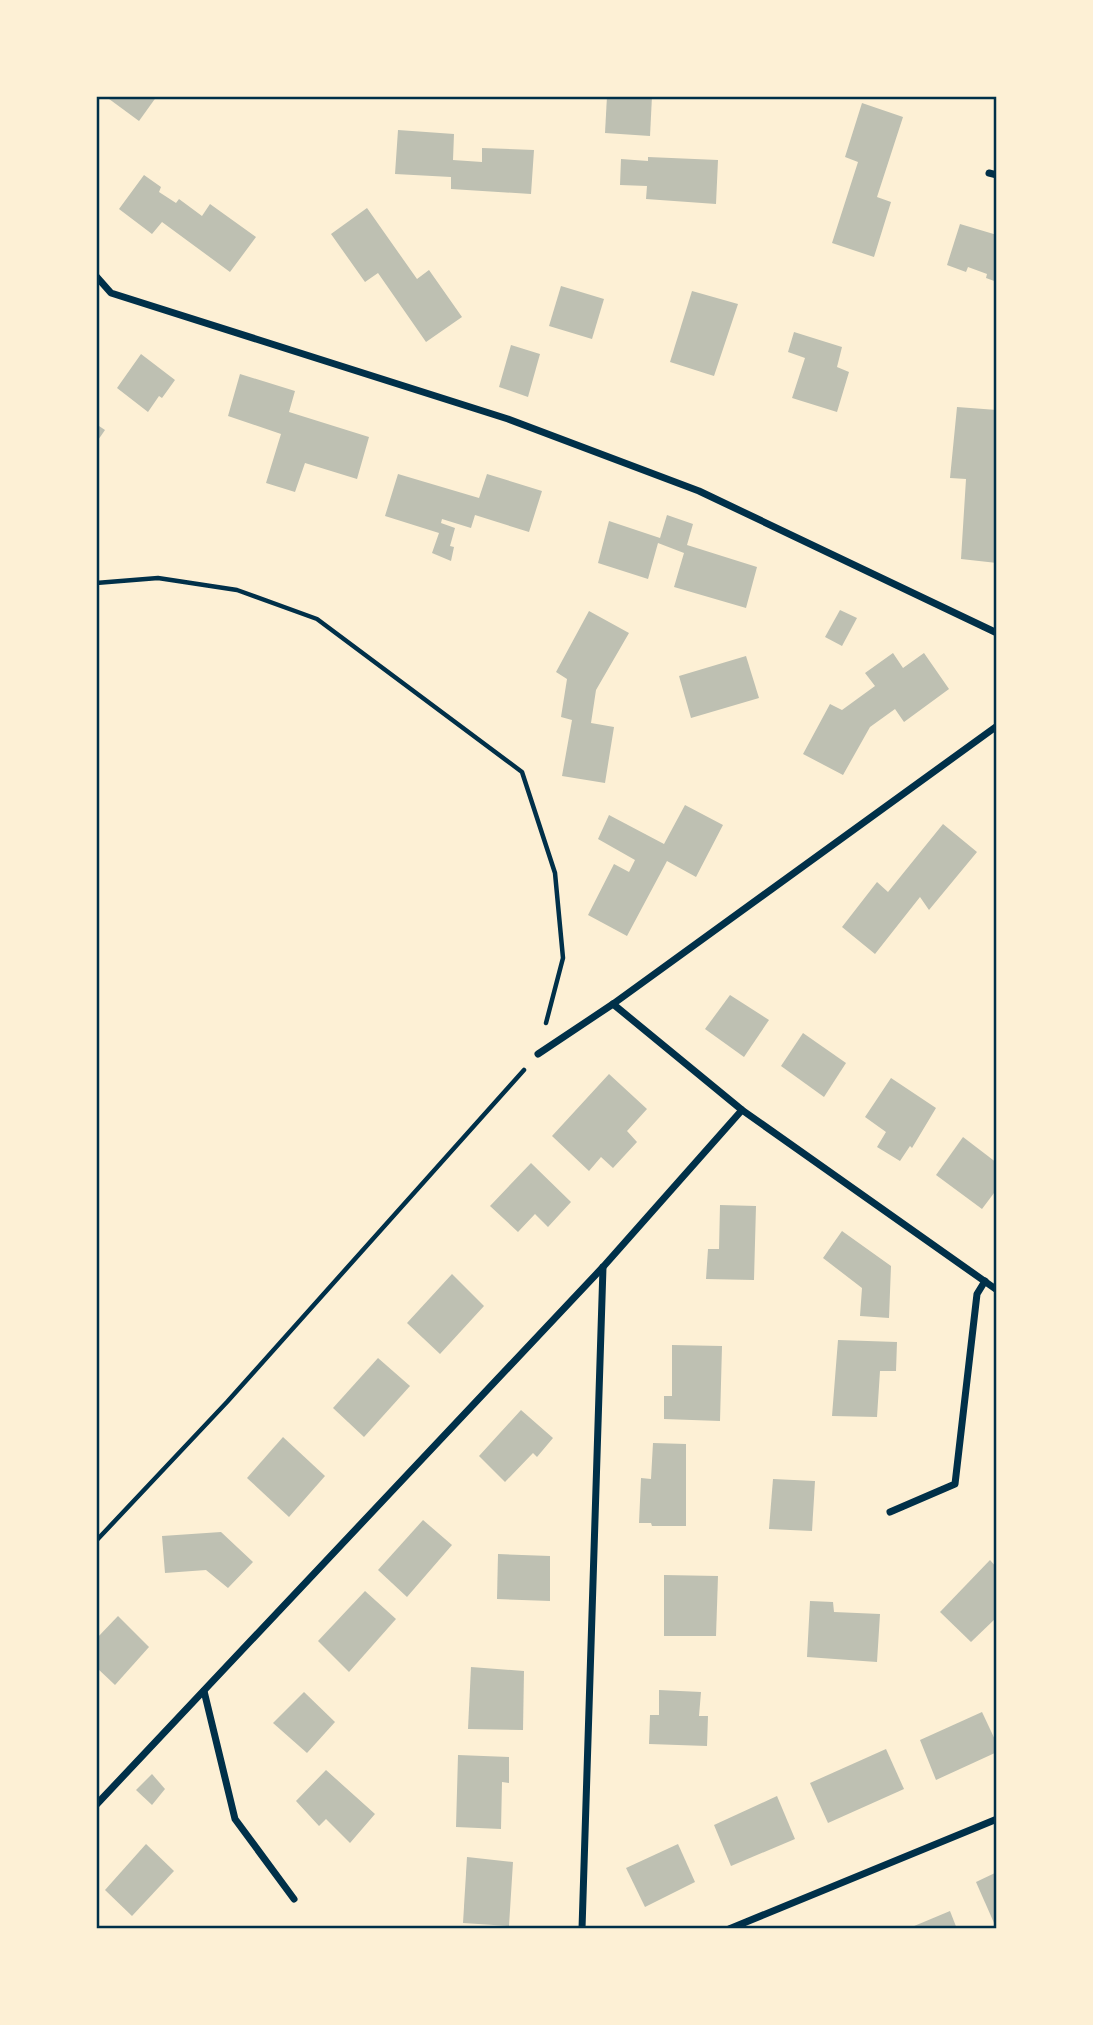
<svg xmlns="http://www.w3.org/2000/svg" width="1093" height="2025" font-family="Helvetica,sans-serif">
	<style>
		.building { fill: #bec0b2 }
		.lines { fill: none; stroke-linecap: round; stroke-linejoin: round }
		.path { stroke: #003049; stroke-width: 4.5 }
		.minor { stroke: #003049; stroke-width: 7 }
		.neatline { fill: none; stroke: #003049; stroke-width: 2.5 }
	</style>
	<rect width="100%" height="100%" fill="#fdf0d5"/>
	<g class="building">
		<path d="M105,96H157L139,121Z"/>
		<path d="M607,96H652L650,136L605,133Z"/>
		<path d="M862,103L903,117L877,197L891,202L874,257L832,243L858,162L845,157Z"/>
		<path d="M398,130L454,134L453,160L482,162V148L534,150L531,194L451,189V177L395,174Z"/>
		<path d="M648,157L718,160L716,204L646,199L647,186L620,185L621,159L648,161Z"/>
		<path d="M144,175L161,187L159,192L176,203L179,199L202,216L210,204L256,237L230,272L162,222L152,234L119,209Z"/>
		<path d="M367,208L417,279L429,270L462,317L426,342L378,273L365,282L331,234Z"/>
		<path d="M960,224L997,235V282L986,278L987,274L968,267L966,272L947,265Z"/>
		<path d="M561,286L604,299L592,339L549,326Z"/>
		<path d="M692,291L738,304L714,376L670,362Z"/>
		<path d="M794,332L842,347L837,367L849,372L837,412L792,398L805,358L788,352Z"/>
		<path d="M511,345L540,354L528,397L499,387Z"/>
		<path d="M141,354L175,380L162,398L159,396L148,412L117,388Z"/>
		<path d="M240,374L295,391L289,412L369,437L357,479L305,463L295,492L266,483L281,434L228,416Z"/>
		<path d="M957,407L997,410L994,497H997V563L961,559L966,479L950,478Z"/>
		<path d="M96,424L105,430L96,443Z"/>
		<path d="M398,474L479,498L487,474L542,491L529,532L475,515L471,528L442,519L441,523L455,528L450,546L454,547L451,561L432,553L439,533L385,516Z"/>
		<path d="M667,515L693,524L687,545L757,567L746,608L674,587L684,553L658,543L648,579L598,563L609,521L660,538Z"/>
		<path d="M840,610L857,618L842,646L825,637Z"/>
		<path d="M589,611L629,633L596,690L591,723L614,727L605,783L562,776L572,720L561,717L567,679L556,672Z"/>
		<path d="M893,653L903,668L924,653L949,689L904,722L895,709L870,727L843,775L803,754L830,704L842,710L875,686L865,673Z"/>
		<path d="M746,656L759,698L691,718L679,676Z"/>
		<path d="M685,805L723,825L696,877L667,861L627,936L588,915L614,864L629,872L635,860L598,839L609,815L664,844Z"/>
		<path d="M943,824L977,852L929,910L920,897L875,954L842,927L877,882L888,892Z"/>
		<path d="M730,995L769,1020L744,1057L705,1029Z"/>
		<path d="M803,1033L846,1063L824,1097L781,1066Z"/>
		<path d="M609,1074L647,1109L627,1131L637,1142L613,1168L601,1157L589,1171L552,1136Z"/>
		<path d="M891,1078L936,1108L912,1148L910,1146L900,1161L877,1147L886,1132L865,1117Z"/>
		<path d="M963,1137L997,1163V1189L982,1209L936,1175Z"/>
		<path d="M531,1163L571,1202L548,1227L535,1214L518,1232L490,1206Z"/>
		<path d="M720,1205L756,1206L754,1280L706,1279L708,1249H719Z"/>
		<path d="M842,1231L891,1266L889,1318L860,1316L862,1288L823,1258Z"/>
		<path d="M452,1274L484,1306L440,1354L407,1323Z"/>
		<path d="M838,1340L897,1342L896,1371H880L877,1417L832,1416Z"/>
		<path d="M672,1345L722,1346L720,1421L664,1419V1396H672Z"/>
		<path d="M378,1358L410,1386L364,1437L333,1408Z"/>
		<path d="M521,1410L553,1438L537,1457L533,1453L505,1482L479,1456Z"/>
		<path d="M283,1437L325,1476L289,1517L247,1478Z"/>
		<path d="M653,1443L686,1444V1526H652L651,1523H639L641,1478L651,1479Z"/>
		<path d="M773,1479L815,1481L812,1531L769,1529Z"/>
		<path d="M423,1520L452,1545L407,1597L378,1570Z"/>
		<path d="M221,1532L253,1562L228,1588L206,1570L165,1573L162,1536Z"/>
		<path d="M498,1554L550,1556V1601L497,1599Z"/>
		<path d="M990,1560L997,1568V1617L971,1642L940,1612Z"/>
		<path d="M664,1575L718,1576L716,1636H664Z"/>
		<path d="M365,1591L396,1619L349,1672L318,1641Z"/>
		<path d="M810,1601L833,1602L834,1612L880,1614L877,1662L807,1657Z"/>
		<path d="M118,1616L149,1647L115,1685L96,1667V1639Z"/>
		<path d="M471,1667L524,1671L523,1730L468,1729Z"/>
		<path d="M659,1690L701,1692L699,1716H708L707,1746L649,1744L650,1715H659Z"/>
		<path d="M304,1692L335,1722L307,1753L273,1723Z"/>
		<path d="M982,1712L997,1744V1752L936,1780L920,1740Z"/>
		<path d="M886,1749L904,1789L828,1823L810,1783Z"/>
		<path d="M458,1755L509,1757V1783L502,1782L501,1829L456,1827Z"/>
		<path d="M326,1770L375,1814L350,1843L326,1819L319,1826L296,1801Z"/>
		<path d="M152,1774L165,1789L152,1805L136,1790Z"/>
		<path d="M777,1796L795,1839L731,1866L714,1825Z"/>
		<path d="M146,1844L174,1871L132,1916L105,1890Z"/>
		<path d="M678,1844L695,1882L645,1907L626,1868Z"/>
		<path d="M467,1857L513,1862L509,1926L463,1923Z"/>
		<path d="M997,1872V1921L994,1923L976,1882Z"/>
		<path d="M950,1911L957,1929H907Z"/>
	</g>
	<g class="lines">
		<g class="path">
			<path d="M96,583L158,578L237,590L317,619L522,772L555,873L563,958L546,1023"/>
			<path d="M96,1541L227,1402L524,1070"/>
		</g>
		<g class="minor">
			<path d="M989,173L997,175"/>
			<path d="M96,276L111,293L508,419L699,491L997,633"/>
			<path d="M613,1004L742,1110L997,1290"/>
			<path d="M538,1054L613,1004L997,726"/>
			<path d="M890,1512L955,1484L977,1294L985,1281"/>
			<path d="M204,1691L235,1819L294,1899"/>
			<path d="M96,1805L603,1267L742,1110"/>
			<path d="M582,1929L603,1267"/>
			<path d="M729,1929L997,1819"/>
		</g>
	</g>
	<rect width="1093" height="2025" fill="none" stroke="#fdf0d5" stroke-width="196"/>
	<rect x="98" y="98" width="897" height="1829" class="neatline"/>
</svg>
